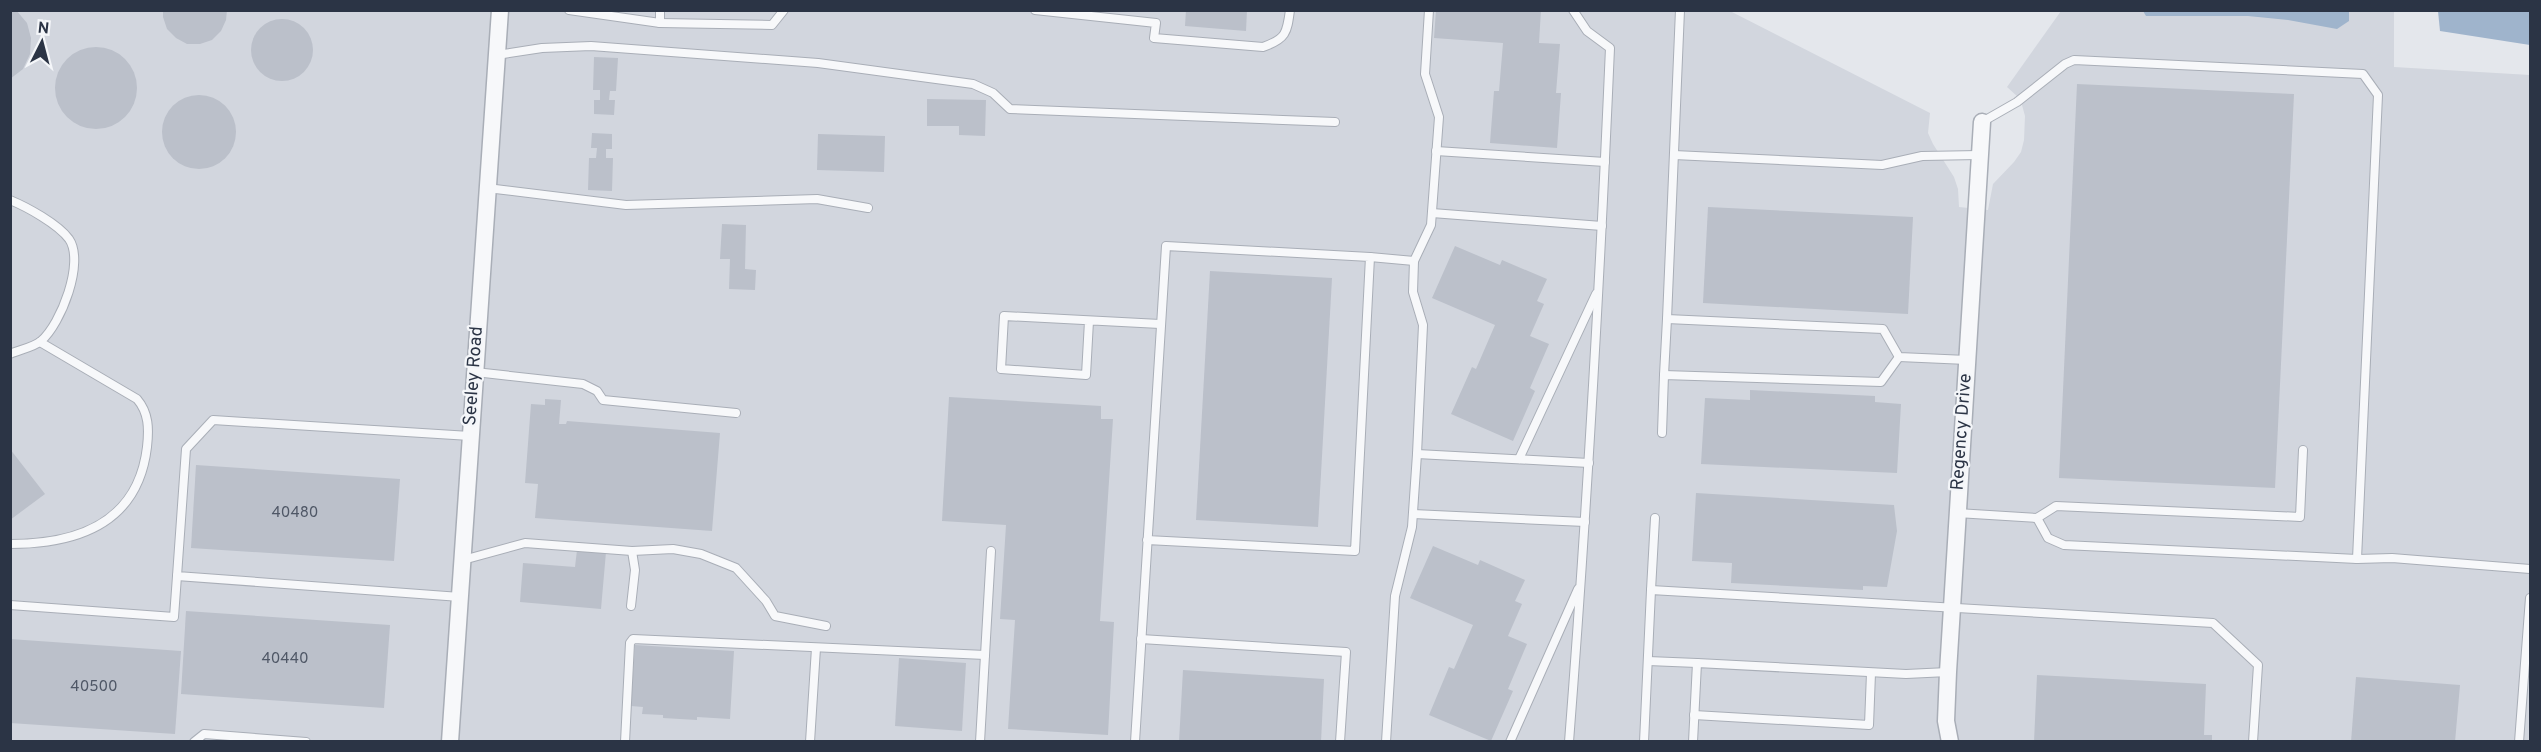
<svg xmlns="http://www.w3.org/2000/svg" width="2541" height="752" font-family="Overpass,sans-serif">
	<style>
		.built { fill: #d2d6de }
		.water { fill: #9fb4cc }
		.building { fill: #bbc0ca }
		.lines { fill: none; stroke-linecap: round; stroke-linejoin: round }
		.lane-casing { stroke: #a9aeb7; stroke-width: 10 }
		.street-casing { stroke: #a9aeb7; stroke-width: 19 }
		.lane { stroke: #f7f8fa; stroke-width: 8 }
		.street { stroke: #f7f8fa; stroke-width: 16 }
		.labels { text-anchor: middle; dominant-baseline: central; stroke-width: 4.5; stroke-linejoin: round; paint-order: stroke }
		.number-label { font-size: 15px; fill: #4f5766 }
		.street-label { font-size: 18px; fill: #2b3445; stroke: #f4f6f9 }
	</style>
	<rect width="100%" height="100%" fill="#e4e7ec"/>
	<path class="built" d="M10,11H1730L1930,113L1928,133L1933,144L1954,177L1958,189L1959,207L1988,210L1993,184L2014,162L2021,152L2024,140L2025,116L2022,105L2018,97L2007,87L2061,11H2394V67L2530,75V741H11Z"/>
	<g class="water">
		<path d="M2143,11H2349V21L2337,29L2288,20L2248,16H2146Z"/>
		<path d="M2438,11H2530V45L2440,31Z"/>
	</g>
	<g class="building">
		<path d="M10,10H16L27,23L31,38L30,54L23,69L10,79Z"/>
		<path d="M163,10H227L226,20L221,31L212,40L200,44H187L176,38L167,29L163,17Z"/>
		<path d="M1186,10H1247L1246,31L1185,26Z"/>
		<path d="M1436,10H1541L1539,43L1560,44L1556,93H1561L1557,148L1490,143L1494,91H1499L1503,43L1434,38Z"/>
		<circle cx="282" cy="50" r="31"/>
		<circle cx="96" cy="88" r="41"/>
		<path d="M594,57L618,58L616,91H610L609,100H615L614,115L594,114V100H600V90H593Z"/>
		<path d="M2077,84L2294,94L2275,488L2059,478Z"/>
		<circle cx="199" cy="132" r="37"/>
		<path d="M927,99L986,100L985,136L959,135V126H927Z"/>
		<path d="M592,133L612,134V149H606V158H613L612,191L588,190L589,158H596L597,148H591Z"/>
		<path d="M818,134L885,136L884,172L817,170Z"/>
		<path d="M1708,207L1913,217L1908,314L1703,303Z"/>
		<path d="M722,224L746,225L745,269L756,270L755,290L729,289L730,259H720Z"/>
		<path d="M1455,246L1500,265L1502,260L1547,279L1537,301L1544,304L1530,336L1549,344L1530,388L1535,391L1513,441L1451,414L1472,367L1476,369L1495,325L1432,298Z"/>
		<path d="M1210,271L1332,278L1318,527L1196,520Z"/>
		<path d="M1750,390L1875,396V402L1901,404L1897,473L1701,464L1705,398L1750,400Z"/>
		<path d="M949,397L1101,406V419H1113L1100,621L1114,622L1108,735L1008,729L1015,620L1000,619L1006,525L942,521Z"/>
		<path d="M545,399L561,400L559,424H566L567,421L720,433L712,531L535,518L538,484L525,483L531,404L545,405Z"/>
		<path d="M10,449L45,494L10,520Z"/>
		<path d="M196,465L400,479L394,561L191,548Z"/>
		<path d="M1696,493L1894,505L1897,531L1887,587L1863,586V590L1731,583L1732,563L1692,561Z"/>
		<path d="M1433,546L1478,565L1480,560L1525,580L1515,601L1522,604L1508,636L1527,644L1508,689L1513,691L1491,741L1429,715L1449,667L1454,669L1473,625L1410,598Z"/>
		<path d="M577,550L606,552L601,609L520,602L523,563L575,567Z"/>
		<path d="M186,611L390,625L384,708L181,694Z"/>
		<path d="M10,639L181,651L175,734L10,723Z"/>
		<path d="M635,645L734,651L730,719L697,717V720L663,718V715L642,714L643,707L631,706Z"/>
		<path d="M899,658L966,663L962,731L895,726Z"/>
		<path d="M1183,670L1324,679L1321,742H1179Z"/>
		<path d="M2037,675L2206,684L2204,735H2212V742H2034Z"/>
		<path d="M2356,677L2460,685L2455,742H2351Z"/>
	</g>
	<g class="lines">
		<g class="lane-casing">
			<g id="lane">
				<path d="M569,10L660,23V10"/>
				<path d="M1035,10L1156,23L1154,38L1263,47C1286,39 1287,33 1290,10"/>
				<path d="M1680,10L1667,319L1883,329L1899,357L1967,360"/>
				<path d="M660,23L772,25L784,10"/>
				<path d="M497,55L542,48L591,46L818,63L973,84L993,93L1010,109L1335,122"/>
				<path d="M1982,122L2017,102L2065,64L2074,60L2363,74L2378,95L2357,559"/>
				<path d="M1436,151L1605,162"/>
				<path d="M1674,155L1882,165L1922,156L1979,155"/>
				<path d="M487,188L626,205L817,199L868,208"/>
				<path d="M10,200C27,207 58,224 69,239C85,262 61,324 41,341C34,347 19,350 10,354"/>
				<path d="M1432,213L1602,226"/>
				<path d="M1370,257L1414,261"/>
				<path d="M1089,321L1086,375L1001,369L1004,316L1160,324"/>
				<path d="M475,372L583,384L597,391L603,400L736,413"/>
				<path d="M1664,375L1667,319"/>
				<path d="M1662,433L1664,375L1881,382L1899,357"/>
				<path d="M1417,454L1589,463"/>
				<path d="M1519,459L1596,294"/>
				<path d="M1957,513L2037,518L2056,506L2300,517L2303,450"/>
				<path d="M1413,514L1585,522"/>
				<path d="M2037,518L2048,538L2064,545L2357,559L2392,558L2530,569"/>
				<path d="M10,544C78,544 138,523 147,447C149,429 149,413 137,399L40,342"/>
				<path d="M463,560L525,543L632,551L673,549L701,554L736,568L766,601L775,616L826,626"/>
				<path d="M1651,590L1655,518"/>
				<path d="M460,597L177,576L186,449L213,420L470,436"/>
				<path d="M10,605L174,617L177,576"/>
				<path d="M631,606L635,570L632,551"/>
				<path d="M1141,639L1346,652L1340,742"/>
				<path d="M1648,661L1697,663"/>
				<path d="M1694,715L1869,725L1871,673"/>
				<path d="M194,742L204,734L306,742"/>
				<path d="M625,742L630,643L633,639L985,655"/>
				<path d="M810,742L816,648"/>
				<path d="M980,742L991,551"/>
				<path d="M1135,742L1166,246L1370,257L1355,551L1147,540"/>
				<path d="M1386,742L1395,596L1412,527L1417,454L1423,325L1413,292L1414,261L1431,225L1439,117L1425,74L1429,10"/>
				<path d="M1510,742L1578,589"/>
				<path d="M1569,742C1587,510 1600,279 1610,48L1587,31L1573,10"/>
				<path d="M1644,742L1651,590L2213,623L2258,665L2253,742"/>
				<path d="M1693,742L1697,663L1906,674L1948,672"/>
				<path d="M2519,742L2530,598"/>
			</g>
		</g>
		<g class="street-casing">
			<g id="street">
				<path d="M450,742L500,10"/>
				<path d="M1950,742L1946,721L1948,672L1982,122"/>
			</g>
		</g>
		<use href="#lane" class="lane"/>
		<use href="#street" class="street"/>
	</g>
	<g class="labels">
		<g class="number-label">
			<text x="295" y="513">40480</text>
			<text x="285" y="659">40440</text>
			<text x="94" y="687">40500</text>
		</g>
		<g class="street-label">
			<text transform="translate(474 376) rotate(-86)">Seeley Road</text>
			<text transform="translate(1962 432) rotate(-86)">Regency Drive</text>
		</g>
	</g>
	<rect width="2541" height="752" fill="none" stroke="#2b3445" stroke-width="24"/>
	<g transform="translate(42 42) rotate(6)" stroke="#f4f6f9" stroke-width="4.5" paint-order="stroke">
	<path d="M0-4.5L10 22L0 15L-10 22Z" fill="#2b3445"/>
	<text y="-9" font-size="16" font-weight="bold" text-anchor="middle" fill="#2b3445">N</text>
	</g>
</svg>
